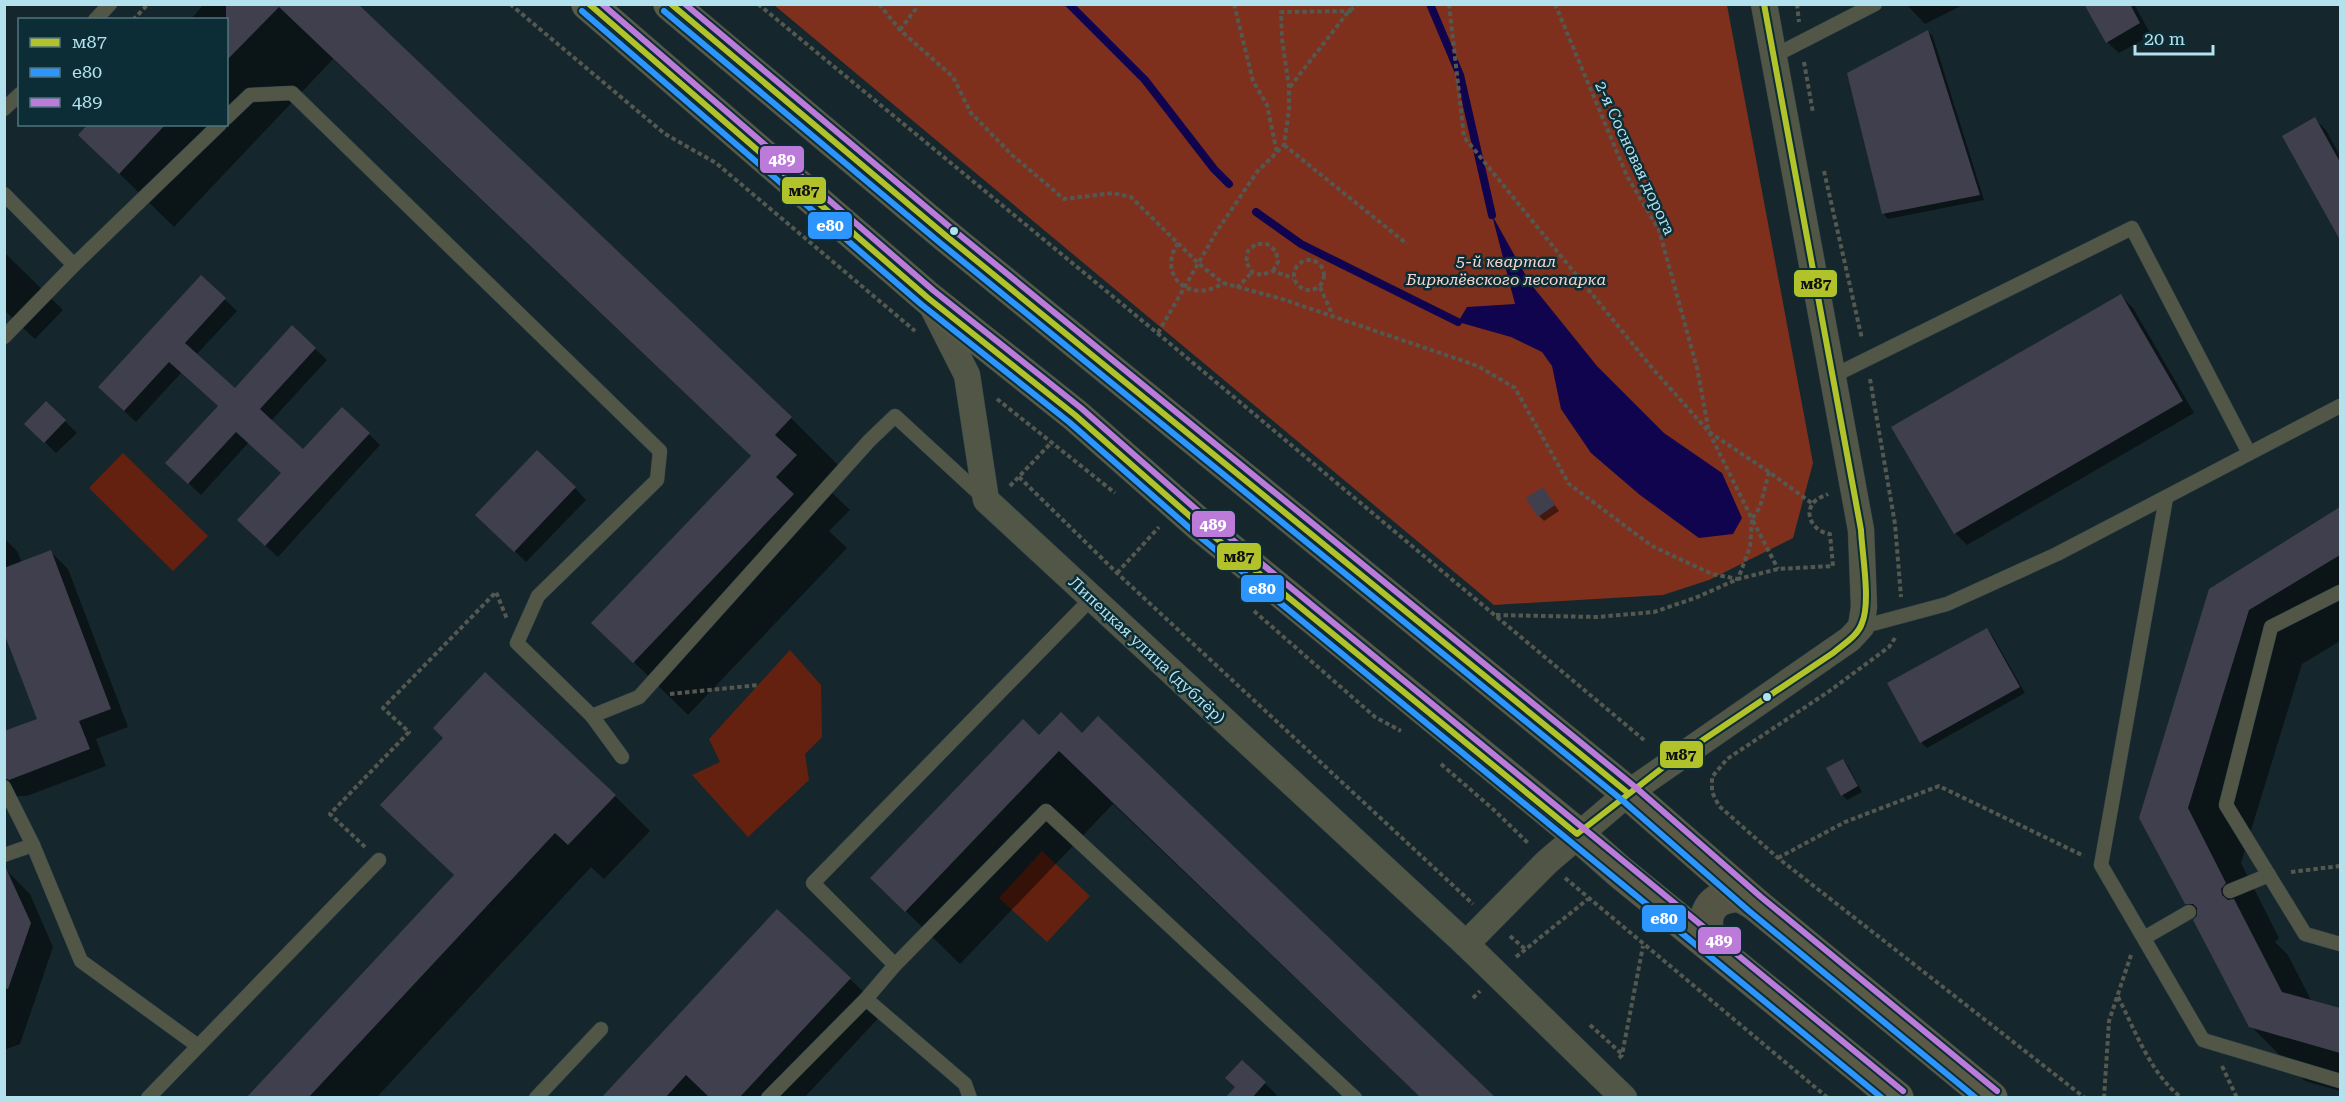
<svg xmlns="http://www.w3.org/2000/svg" width="2345" height="1102" font-family="'Roboto Serif',serif">
	<style>
		.green { fill: #64210f }
		.forest { fill: #7f301c }
		.water { fill: #10044f }
		.shadow { fill: #0007 }
		.lines { fill: none; stroke-linecap: round; stroke-linejoin: round }
		.stream { stroke: #10044f; stroke-width: 8 }
		.building { fill: #403f4d }
		.lane-casing { stroke: #304449; stroke-width: 15 }
		.street-casing { stroke: #304449; stroke-width: 27 }
		.secondary-casing { stroke: #304449; stroke-width: 34 }
		.primary-casing { stroke: #304449; stroke-width: 34 }
		.path { stroke: #545850; stroke-width: 4; stroke-dasharray: 4.5 3; stroke-linecap: butt }
		.lane { stroke: #525646; stroke-width: 14 }
		.street { stroke: #525646; stroke-width: 26 }
		.secondary { stroke: #555545; stroke-width: 33 }
		.primary { stroke: #5b5a47; stroke-width: 33 }
		.bus-1-casing { stroke: #0c2d35; stroke-width: 10 }
		.bus-2-casing { stroke: #0c2d35; stroke-width: 10 }
		.bus-3-casing { stroke: #0c2d35; stroke-width: 10 }
		.bus-1 { stroke: #b2c22b; stroke-width: 6 }
		.bus-2 { stroke: #2d95fe; stroke-width: 6 }
		.bus-3 { stroke: #bd7bd9; stroke-width: 6 }
		.bus-dot { fill: #b3e1ed; stroke: #0c2d35; stroke-width: 2 }
		.labels { text-anchor: middle; dominant-baseline: central; stroke-width: 5; stroke-linejoin: round; paint-order: stroke }
		.street-label { font-size: 16px; fill: #b3e1ed; stroke: #0c2d35 }
		.park-label { font-size: 16px; font-style: italic; fill: #f6d5cc; stroke: #0c2d35 }
		.line-badge { stroke: #0c2d35; stroke-width: 2 }
		.badge-label { font-size: 16px; text-anchor: middle; font-weight: bold; fill: #fff }
		.pale-badge-label { font-size: 16px; text-anchor: middle; font-weight: bold; fill: #111 }
	</style>
	<rect width="100%" height="100%" fill="#15272c"/>
	<g class="green">
		<path d="M123,453L208,536L173,571L89,488Z"/>
		<path d="M790,650L821,685L822,737L805,754L809,780L748,837L692,775L720,762L709,739Z"/>
		<path d="M1042,851L1090,896L1047,942L999,898Z"/>
	</g>
	<path class="forest" d="M774,5H1727L1813,463L1793,538L1709,580L1663,595L1494,605Z"/>
	<path class="water" d="M1492,215L1530,283L1597,366L1664,433L1722,473L1742,518L1733,534L1699,538L1640,495L1591,453L1561,409L1552,366L1542,352L1511,337L1458,322L1467,307L1515,304Z"/>
	<g class="shadow">
		<path d="M204,4H356L791,418L845,472L828,489L850,510L829,531L847,548L688,715L594,623L752,457L333,59L174,227L80,135L90,124H226V20H190Z"/>
		<path d="M1906,4H1965L1925,24Z"/>
		<path d="M2086,4H2134L2151,35L2119,53L2107,42Z"/>
		<path d="M1928,31L1933,37L1984,200L1888,219L1883,213Z"/>
		<path d="M2315,119L2326,130L2340,156V237L2284,136Z"/>
		<path d="M4,252L63,310L35,339L4,310Z"/>
		<path d="M201,277L237,311L196,355L235,390L292,327L327,360L271,421L303,451L369,434L380,445L278,557L250,532L282,473L249,442L201,495L179,474L219,407L181,373L136,422L111,399Z"/>
		<path d="M2121,296L2133,308L2194,413L1967,545L1955,533L1893,427Z"/>
		<path d="M46,403L77,433L56,453L26,424Z"/>
		<path d="M575,488L586,500L526,562L478,515Z"/>
		<path d="M1543,489L1559,511L1544,521L1539,516Z"/>
		<path d="M2340,508V641L2302,664L2241,863L2279,938L2275,942L2288,955L2312,1002L2340,1010V1091L2305,1081L2251,1026L2199,916L2186,903L2141,817L2210,590Z"/>
		<path d="M4,538L17,551L22,563L51,552L68,569L128,727L96,739L106,766L27,796H18L13,802L4,805V732L39,720L4,628Z"/>
		<path d="M1987,629L1992,635L2025,693L1927,748L1921,742Z"/>
		<path d="M1061,714L1421,1098L1113,804L960,964L872,878L1039,737Z"/>
		<path d="M1843,760L1848,766L1862,792L1847,800L1842,795Z"/>
		<path d="M615,796L650,831L604,879L591,867L376,1098H248L455,876L382,805Z"/>
		<path d="M7,871L30,894L53,947L20,1044L4,1050V872Z"/>
		<path d="M850,979L884,1012L804,1098H603Z"/>
		<path d="M1242,1062L1277,1095L1274,1098H1227L1237,1087Z"/>
	</g>
	<g class="lines">
		<g class="stream">
			<path d="M1069,4L1145,80L1214,169L1229,184"/>
			<path d="M1430,4L1460,75L1492,215"/>
			<path d="M1256,212L1301,244L1458,322"/>
		</g>
	</g>
	<g class="building">
		<path d="M226,4H358L792,417L775,435L797,455L776,477L794,494L633,663L591,623L751,456L279,7L226,61Z"/>
		<path d="M2084,4H2130L2140,23L2106,43Z"/>
		<path d="M1928,30L1980,195L1882,214L1847,73Z"/>
		<path d="M2315,117L2340,162V240L2282,136Z"/>
		<path d="M88,124H166L119,174L78,135Z"/>
		<path d="M201,275L226,298L185,343L235,388L292,325L316,348L260,409L303,449L342,407L370,433L265,546L237,520L281,473L236,432L188,484L165,463L218,406L169,362L124,411L98,387Z"/>
		<path d="M2121,294L2183,401L1954,534L1891,427Z"/>
		<path d="M46,401L66,420L44,443L24,424Z"/>
		<path d="M537,450L576,487L514,552L475,515Z"/>
		<path d="M1543,487L1555,505L1538,517L1526,498Z"/>
		<path d="M2340,507V555L2249,610L2188,808L2226,883L2221,889L2222,895L2228,900L2234,899L2282,992L2340,1008V1053L2249,1027L2193,920L2197,916V908L2193,904H2185L2139,818L2209,589Z"/>
		<path d="M51,550L111,709L79,721L90,749L9,780L4,778V731L37,719L4,633V568Z"/>
		<path d="M1987,628L2020,687L1920,743L1887,683Z"/>
		<path d="M485,672L616,795L568,845L555,833L308,1098H246L454,875L380,805L443,738L433,728Z"/>
		<path d="M1061,712L1082,733L1098,716L1496,1098H1421L1059,751L905,912L870,878L1023,719L1039,735Z"/>
		<path d="M1843,759L1858,786L1841,796L1826,768Z"/>
		<path d="M4,864L31,923L8,989L4,988Z"/>
		<path d="M777,909L851,978L739,1098H710L686,1075L665,1098H601Z"/>
		<path d="M1242,1060L1266,1082L1252,1098H1225L1235,1087L1225,1078Z"/>
	</g>
	<g class="lines">
		<g class="lane-casing">
			<g id="lane">
				<path d="M95,20L110,4"/>
				<path d="M1772,57L1875,4"/>
				<path d="M4,109L20,94"/>
				<path d="M226,118L250,95L292,93L660,451L657,480L538,596L517,643L592,716L639,697L869,441L895,416L984,498"/>
				<path d="M4,194L74,265L220,124"/>
				<path d="M4,337L74,265"/>
				<path d="M1833,376L2132,228L2249,453"/>
				<path d="M2166,498L2101,865L2203,1040L2340,1081"/>
				<path d="M2340,592L2271,627L2226,805L2305,934L2340,944"/>
				<path d="M1091,599L813,883L895,965L1046,811L1355,1098"/>
				<path d="M1861,627L1947,604L2057,554L2340,406"/>
				<path d="M592,716L622,757"/>
				<path d="M4,787L33,845L81,961L198,1046"/>
				<path d="M4,855L33,845"/>
				<path d="M2230,891L2269,875"/>
				<path d="M2144,938L2189,912"/>
				<path d="M866,999L965,1084L970,1098"/>
				<path d="M148,1098L379,860"/>
				<path d="M536,1098L601,1029"/>
				<path d="M768,1098L866,999L895,965"/>
			</g>
		</g>
		<g class="street-casing">
			<g id="street">
				<path d="M931,304L967,375L986,500L1466,944L1624,1098"/>
				<path d="M1466,944L1547,862L1628,793L1850,639L1861,627L1864,607L1861,530L1764,4"/>
			</g>
		</g>
		<g class="secondary-casing">
			<path id="secondary" d="M1717,950C1700,931 1702,898 1733,896C1741,895 1748,900 1755,904"/>
		</g>
		<g class="primary-casing">
			<g id="primary">
				<path d="M588,4L928,298L1075,415L1200,525L1577,834L1620,872L1897,1098"/>
				<path d="M670,4L945,235L1628,793L1755,904L1991,1098"/>
			</g>
		</g>
		<g class="path">
			<path d="M510,4L665,134L716,163L915,331"/>
			<path d="M758,4L1162,337L1644,740"/>
			<path d="M879,4L900,30L953,77L971,113L1012,155L1064,199L1113,193L1131,197L1198,263L1223,283L1282,299L1478,366L1515,388L1569,484L1652,546L1712,574L1738,579L1750,547L1752,519L1709,432L1653,369L1464,137L1449,4"/>
			<path d="M1234,4L1253,81L1267,105L1277,153"/>
			<path d="M1555,4L1627,176L1659,230L1697,368L1709,432L1769,472L1813,504"/>
			<path d="M1797,4L1799,22"/>
			<path d="M133,20L148,4"/>
			<path d="M900,30L918,6"/>
			<path d="M1804,62L1813,113"/>
			<path d="M1290,87L1348,12L1358,4"/>
			<path d="M1284,145L1407,244"/>
			<path d="M1824,171L1862,339"/>
			<path d="M1178,243C1156,276 1191,305 1223,283"/>
			<circle cx="1309" cy="275" r="15"/>
			<path d="M1273,271L1278,262L1276,251L1267,244H1256L1248,251L1246,262L1252,272L1262,275L1273,271L1293,278"/>
			<path d="M1320,287L1333,316"/>
			<path d="M1237,288L1252,272"/>
			<path d="M1158,333L1217,231L1257,172L1284,145L1289,110V87L1282,39L1281,12L1352,11L1348,12"/>
			<path d="M1870,379L1895,524L1901,597"/>
			<path d="M997,399L1115,493"/>
			<path d="M1769,472L1760,507L1752,519L1778,569"/>
			<path d="M1019,477L1117,573L1473,904"/>
			<path d="M1010,486L1051,443"/>
			<path d="M1117,573L1159,527"/>
			<path d="M1254,611L1375,717L1401,731"/>
			<path d="M1496,615L1597,617L1654,612L1695,598L1738,579L1778,569L1833,566L1830,534C1814,532 1802,514 1815,501C1819,497 1825,496 1828,494"/>
			<path d="M1895,638L1889,647L1828,692L1727,759L1712,777V792L1719,806L1778,858L2085,1098"/>
			<path d="M670,694L758,685"/>
			<path d="M1441,764L1494,810L1529,844"/>
			<path d="M365,847L330,814L409,732L383,708L496,592L507,619"/>
			<path d="M1778,858L1845,822L1939,786L2084,856"/>
			<path d="M2291,872L2340,866"/>
			<path d="M1565,878L1828,1098"/>
			<path d="M1510,936L1525,949"/>
			<path d="M1516,957L1588,899"/>
			<path d="M2118,997C2135,1030 2151,1075 2182,1098"/>
			<path d="M1473,998L1480,991"/>
			<path d="M1590,1025L1622,1054"/>
			<path d="M1619,1058L1622,1055L1643,946"/>
			<path d="M2222,1066L2237,1098"/>
			<path d="M2104,1098L2109,1021L2131,955"/>
		</g>
		<use href="#lane" class="lane"/>
		<use href="#street" class="street"/>
		<use href="#secondary" class="secondary"/>
		<use href="#primary" class="primary"/>
		<g class="bus-1-casing">
			<g id="bus-1">
				<path d="M589,4L928,298L1075,415L1200,525L1577,834L1670,762L1833,653C1842,645 1858,636 1862,623C1871,602 1862,554 1861,530L1764,4"/>
				<path d="M671,4L945,235L1628,793"/>
			</g>
		</g>
		<g class="bus-2-casing">
			<g id="bus-2">
				<path d="M582,11L922,305L1069,422L1194,532L1882,1098"/>
				<path d="M664,11L939,242L1622,800L1749,911L1976,1098"/>
			</g>
		</g>
		<g class="bus-3-casing">
			<g id="bus-3">
				<path d="M602,4L934,291L1081,408L1206,518L1903,1091"/>
				<path d="M685,4L951,228L1634,786L1761,897L1997,1091"/>
			</g>
		</g>
		<use href="#bus-1" class="bus-1"/>
		<use href="#bus-2" class="bus-2"/>
		<use href="#bus-3" class="bus-3"/>
	</g>
	<g class="bus-dot">
		<circle cx="954" cy="231" r="5"/>
		<circle cx="1767" cy="697" r="5"/>
	</g>
	<g class="labels">
		<g class="street-label">
			<text transform="translate(1635 158) rotate(65)">2-я Сосновая дорога</text>
			<text transform="translate(1147 650) rotate(43)">Липецкая улица (дублёр)</text>
		</g>
		<g class="park-label">
			<text x="1506" y="261">5-й квартал<tspan x="1506" dy="18">Бирюлёвского лесопарка</tspan></text>
		</g>
	</g>
	<g class="line-badge">
		<rect x="759" y="145" width="46" height="29" rx="6" fill="#bd7bd9"/>
		<rect x="781" y="176" width="46" height="29" rx="6" fill="#b2c22b"/>
		<rect x="807" y="211" width="46" height="29" rx="6" fill="#2d95fe"/>
		<rect x="1793" y="269" width="45" height="29" rx="6" fill="#b2c22b"/>
		<rect x="1191" y="510" width="45" height="28" rx="6" fill="#bd7bd9"/>
		<rect x="1216" y="542" width="46" height="29" rx="6" fill="#b2c22b"/>
		<rect x="1240" y="574" width="45" height="29" rx="6" fill="#2d95fe"/>
		<rect x="1659" y="740" width="45" height="29" rx="6" fill="#b2c22b"/>
		<rect x="1641" y="904" width="46" height="29" rx="6" fill="#2d95fe"/>
		<rect x="1697" y="926" width="45" height="29" rx="6" fill="#bd7bd9"/>
	</g>
	<g class="badge-label">
		<text x="782" y="165">489</text>
		<text x="830" y="231">е80</text>
		<text x="1213" y="530">489</text>
		<text x="1262" y="594">е80</text>
		<text x="1664" y="924">е80</text>
		<text x="1719" y="946">489</text>
	</g>
	<g class="pale-badge-label">
		<text x="804" y="196">м87</text>
		<text x="1816" y="289">м87</text>
		<text x="1239" y="562">м87</text>
		<text x="1681" y="760">м87</text>
	</g>
	<rect width="2345" height="1102" fill="none" stroke="#b3e1ed" stroke-width="12"/>
	<rect x="18" y="18" width="210" height="108" fill="#0c2d35" stroke="#4f757f" stroke-width="1.5"/>
	<rect x="30" y="38" width="30" height="9" fill="#b2c22b" stroke="#4f757f" stroke-width="1.5"/>
	<text x="72" y="48" font-size="18" fill="#b3e1ed">м87</text>
	<rect x="30" y="68" width="30" height="9" fill="#2d95fe" stroke="#4f757f" stroke-width="1.5"/>
	<text x="72" y="78" font-size="18" fill="#b3e1ed">е80</text>
	<rect x="30" y="98" width="30" height="9" fill="#bd7bd9" stroke="#4f757f" stroke-width="1.5"/>
	<text x="72" y="108" font-size="18" fill="#b3e1ed">489</text>
	<path d="M2135 45v9h78v-9" fill="none" stroke="#b3e1ed" stroke-width="3"/>
	<text x="2144" y="45" font-size="18" fill="#b3e1ed" stroke="#0c2d35" stroke-width="4.5" paint-order="stroke">20 m</text>
</svg>
